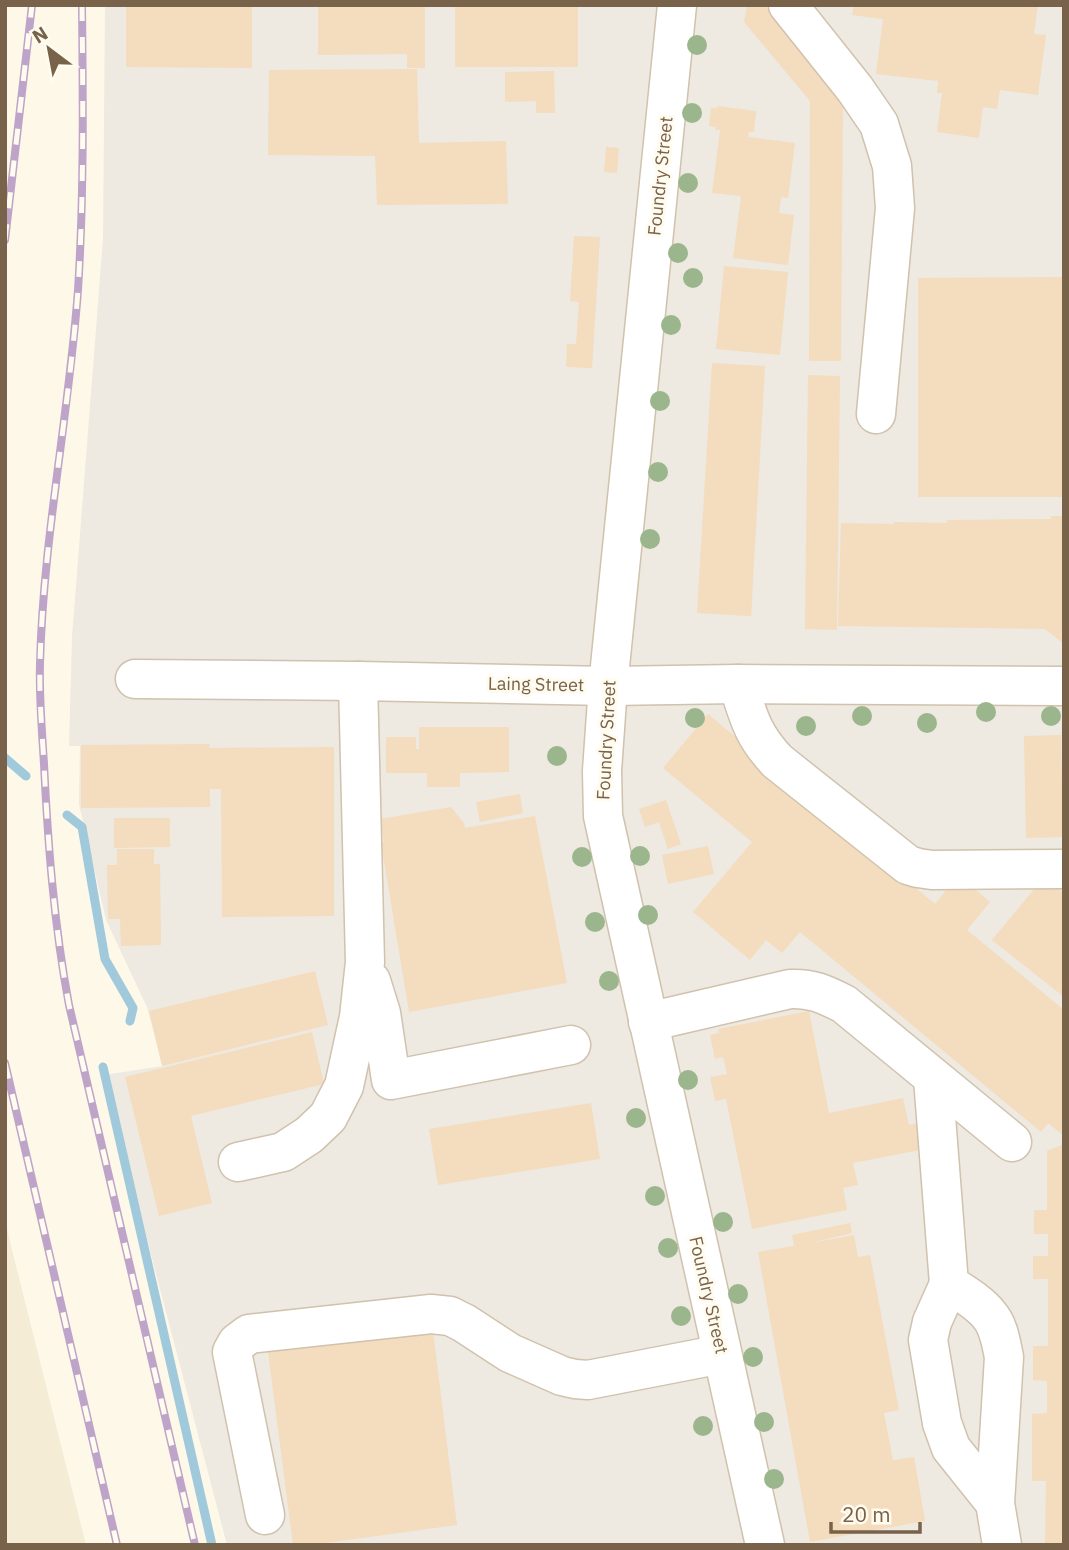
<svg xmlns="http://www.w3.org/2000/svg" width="1069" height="1550" font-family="'IBM Plex Sans',sans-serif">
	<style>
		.residential { fill: #f5ecd6 }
		.industrial { fill: #eee9e1 }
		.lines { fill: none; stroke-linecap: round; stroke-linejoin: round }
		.stream { stroke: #a0c9db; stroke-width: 9 }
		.building { fill: #f4dcbe }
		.minor-casing { stroke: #d0c2ac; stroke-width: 41 }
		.minor { stroke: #fff; stroke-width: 38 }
		.rail-casing { stroke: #bea4c9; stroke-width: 8 }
		.rail { stroke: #fffbef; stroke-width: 5; stroke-dasharray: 16; stroke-linecap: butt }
		.tree { fill: #9bb68c }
		.labels { text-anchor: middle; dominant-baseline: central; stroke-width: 6; stroke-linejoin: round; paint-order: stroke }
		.street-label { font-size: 18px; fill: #79624a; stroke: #fffbef }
	</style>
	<rect width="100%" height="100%" fill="#fdf8e8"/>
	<path class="residential" d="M5,1220L12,1250L86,1545H5Z"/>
	<path class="industrial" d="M105,5H1064V1545H227L104,1075L163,1066L147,1007L106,920L79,804L80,746H69L72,637L103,239Z"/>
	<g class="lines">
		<g class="stream">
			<path d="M5,758L26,776"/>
			<path d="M67,815L82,827L105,959L133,1008L130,1021"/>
			<path d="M103,1067L212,1545"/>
		</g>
	</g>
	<g class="building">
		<path d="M126,5H252V68L126,67Z"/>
		<path d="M318,5H425V68H407V54L318,55Z"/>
		<rect x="455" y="5" width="123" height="62"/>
		<path d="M747,5H765L832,83L843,100L841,361H809L810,101L744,22Z"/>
		<path d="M854,5H1038L1034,34L1046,35L1038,95L1000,90L997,109L983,107L979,138L937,132L942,93H937L938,81L876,74L883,19L852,15Z"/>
		<path d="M417,69L419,143L506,141L508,204L377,205L375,156L268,155L269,70Z"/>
		<path d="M554,71L555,113H536V101L505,102V72Z"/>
		<path d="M717,106L756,111L754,132H749L748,137L795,143L788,198L781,197L779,213L794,215L788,265L733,258L741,196L712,193L720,130H715L716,127L709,126L711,108H717Z"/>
		<path d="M606,147L619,148L617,173L604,172Z"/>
		<path d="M574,236L600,237L592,368L566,367L567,344H576L579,302L570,301Z"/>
		<path d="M724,266L788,272L780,355L716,349Z"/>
		<path d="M1064,277V497H918V278Z"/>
		<path d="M712,363L765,366L751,616L697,613Z"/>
		<path d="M808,375L840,376L837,630L805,629Z"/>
		<path d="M1051,516H1064V644L1045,629L838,626L841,523L893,524L894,522L947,523V520L1051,519Z"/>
		<path d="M708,714L935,904L958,875L990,902L967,930L1064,1010V1136L1048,1123L1041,1132L800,932L782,953L766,940L750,960L693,912L752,842L663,768Z"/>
		<path d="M419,727H509V772L460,773V787H427V773H386V737H416V749H419Z"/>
		<path d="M1061,735L1063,837L1026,838L1024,736Z"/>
		<path d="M210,744L209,748L334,747V916L222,917L221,789H210V807L81,808V745Z"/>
		<path d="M520,794L523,813L480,822L476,802Z"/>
		<path d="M666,800L681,844L668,849L659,822L645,827L639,809Z"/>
		<path d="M451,807L464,823L465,828L535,816L567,983L409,1012L381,843L384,842L380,819Z"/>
		<path d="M114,818H170V847L114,848Z"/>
		<path d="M708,846L714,874L668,884L662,855Z"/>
		<path d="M117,849H154V864H160L161,945L121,946L120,919H108L107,865H117Z"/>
		<path d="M1044,877L1064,893V997L992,940Z"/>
		<path d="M315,971L328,1025L162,1066L149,1011Z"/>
		<path d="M809,1011L829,1113L903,1098L909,1125L920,1123L925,1149L853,1163L858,1185L843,1188L847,1210L752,1229L726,1099L715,1101L710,1077L727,1074L723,1057L715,1059L710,1035L719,1033L718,1029Z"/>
		<path d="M312,1032L324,1084L191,1116L212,1203L159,1216L125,1077Z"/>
		<path d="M591,1103L600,1159L438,1185L429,1129Z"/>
		<path d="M1064,1144V1545H1045L1046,1481H1032V1414L1047,1413V1381L1033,1380V1346H1048V1279H1033V1256H1048V1234H1034V1210H1047V1151Z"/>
		<path d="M850,1223L852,1233L811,1243L854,1235L858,1257L870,1255L899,1410L884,1413L893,1460L914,1457L925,1521L810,1542L758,1252L794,1246L792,1235Z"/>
		<path d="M433,1331L457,1525L311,1545H293L268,1352Z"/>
	</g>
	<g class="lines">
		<g class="minor-casing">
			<g id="minor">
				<path d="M677,5L608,686L602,771L603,816L765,1545"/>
				<path d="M788,5L855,89L879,124L892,166L895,208L876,414"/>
				<path d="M135,679L358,681L608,686L738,684L1064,686"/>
				<path d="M738,684C749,718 752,734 777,761L908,865L918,868L932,870L1064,869"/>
				<path d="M371,981L381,1013L391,1080L571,1045"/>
				<path d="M648,1022L790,989C812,988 824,994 844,1004L1012,1142"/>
				<path d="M933,1078L949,1284C962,1293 979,1302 989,1315C999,1326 1001,1343 1004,1357L995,1503L1002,1545"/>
				<path d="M238,1162L283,1152L309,1135L328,1117L344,1086L359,1017L365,962L358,681"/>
				<path d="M949,1284L932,1322L928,1340L942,1423L951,1448L995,1503"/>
				<path d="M265,1515L232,1352L237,1343L249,1334L431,1314L450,1316L464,1323L510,1353L562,1376L575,1379L588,1380L722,1354"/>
			</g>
		</g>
		<use href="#minor" class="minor"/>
		<g class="rail-casing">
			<g id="rail">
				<path d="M82,5C83,100 84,196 78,290C69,415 43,539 40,664C39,697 42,731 44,764C48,845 54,925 69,1005L195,1545"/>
				<path d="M5,240L32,5"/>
				<path d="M5,1063L117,1545"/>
			</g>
		</g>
		<use href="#rail" class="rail"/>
	</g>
	<g class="tree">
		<circle cx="697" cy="45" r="10"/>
		<circle cx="692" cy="113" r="10"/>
		<circle cx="688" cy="183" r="10"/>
		<circle cx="678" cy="253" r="10"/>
		<circle cx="693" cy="278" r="10"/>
		<circle cx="671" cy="325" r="10"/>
		<circle cx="660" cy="401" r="10"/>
		<circle cx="658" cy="472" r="10"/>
		<circle cx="650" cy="539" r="10"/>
		<circle cx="986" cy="712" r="10"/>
		<circle cx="862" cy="716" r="10"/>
		<circle cx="1051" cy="716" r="10"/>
		<circle cx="695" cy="718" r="10"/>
		<circle cx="927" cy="723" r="10"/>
		<circle cx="806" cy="726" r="10"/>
		<circle cx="557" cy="756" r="10"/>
		<circle cx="640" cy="856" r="10"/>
		<circle cx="582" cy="857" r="10"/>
		<circle cx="648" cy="915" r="10"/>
		<circle cx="595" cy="922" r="10"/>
		<circle cx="609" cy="981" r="10"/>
		<circle cx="688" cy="1080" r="10"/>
		<circle cx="636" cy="1118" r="10"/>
		<circle cx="655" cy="1196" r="10"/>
		<circle cx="723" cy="1222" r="10"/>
		<circle cx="668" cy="1248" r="10"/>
		<circle cx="738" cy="1294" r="10"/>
		<circle cx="681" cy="1316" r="10"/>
		<circle cx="753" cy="1357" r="10"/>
		<circle cx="764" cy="1422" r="10"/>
		<circle cx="703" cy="1426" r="10"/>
		<circle cx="774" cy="1479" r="10"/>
	</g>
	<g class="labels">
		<g class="street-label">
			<text transform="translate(660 176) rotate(-84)">Foundry Street</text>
			<text transform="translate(536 684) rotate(1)">Laing Street</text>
			<text transform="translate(606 740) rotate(-87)">Foundry Street</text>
			<text transform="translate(709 1295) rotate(77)">Foundry Street</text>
		</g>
	</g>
	<rect width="1069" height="1550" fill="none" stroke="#79624a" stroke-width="14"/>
	<g transform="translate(49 49) rotate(328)" stroke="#fffbef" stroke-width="5" paint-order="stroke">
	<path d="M0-5L12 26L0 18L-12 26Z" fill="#79624a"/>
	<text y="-10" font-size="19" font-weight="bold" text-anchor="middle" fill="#79624a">N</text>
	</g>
	<path d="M831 1522v10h89v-10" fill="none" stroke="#79624a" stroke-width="3.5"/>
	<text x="842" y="1522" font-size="21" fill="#79624a" stroke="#fffbef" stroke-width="5" paint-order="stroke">20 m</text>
</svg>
